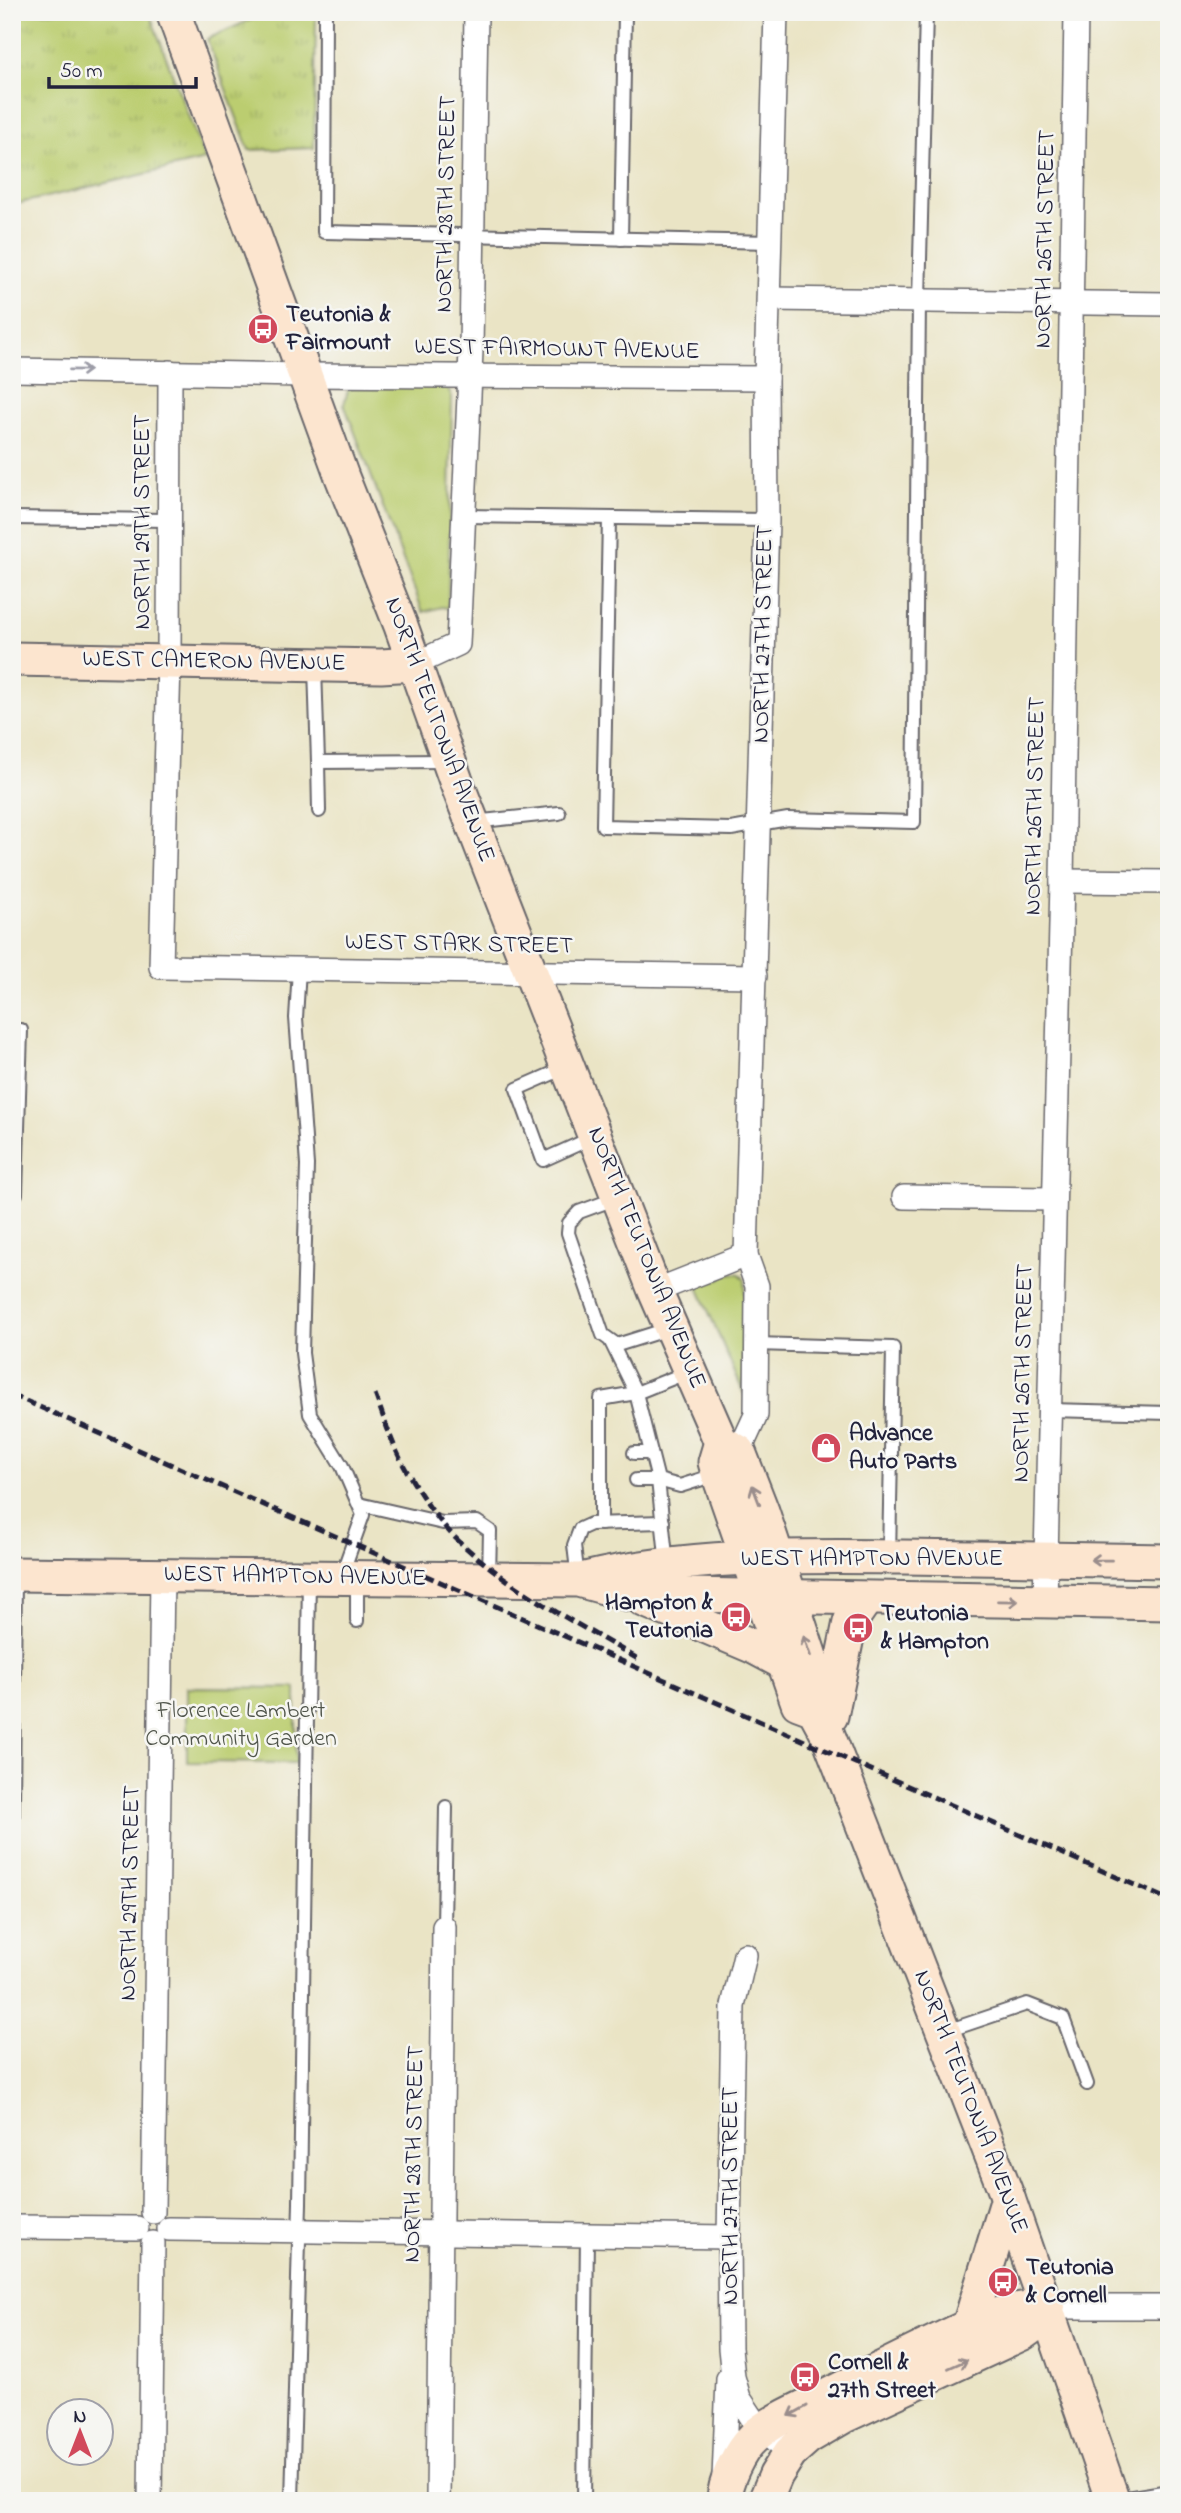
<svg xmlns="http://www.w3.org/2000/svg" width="1181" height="2513" font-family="'Indie Flower',sans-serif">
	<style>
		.green { fill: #bbcd70; stroke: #6e7856; stroke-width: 2 }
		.park { fill: url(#park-tufts); stroke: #6e7856; stroke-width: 2 }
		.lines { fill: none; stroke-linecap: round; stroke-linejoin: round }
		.lane-casing { stroke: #68666b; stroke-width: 16 }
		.street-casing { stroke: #68666b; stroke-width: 26 }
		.secondary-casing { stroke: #68666b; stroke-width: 37 }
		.lane { stroke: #fff; stroke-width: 12 }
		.street { stroke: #fff; stroke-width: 23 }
		.secondary { stroke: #fce5cf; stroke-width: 33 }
		.rail { stroke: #22223b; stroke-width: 5; stroke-dasharray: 10 5; stroke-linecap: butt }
		.oneway { stroke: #9c9ca7 }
		.oneway2 { stroke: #9a8d8c }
		.labels { text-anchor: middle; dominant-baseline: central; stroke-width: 5; stroke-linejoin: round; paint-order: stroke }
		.street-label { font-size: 24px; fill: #22223b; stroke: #f6f6f2 }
		.poi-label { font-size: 24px; font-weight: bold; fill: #22223b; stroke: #f6f6f2; text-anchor: start }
		.park-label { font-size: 24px; fill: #50554b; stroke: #f6f6f2 }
	</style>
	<defs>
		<pattern id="park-tufts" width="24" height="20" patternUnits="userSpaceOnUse" patternTransform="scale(1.75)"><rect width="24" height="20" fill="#bbcd70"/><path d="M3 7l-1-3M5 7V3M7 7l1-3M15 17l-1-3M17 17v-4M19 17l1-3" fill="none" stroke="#a0b062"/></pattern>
	</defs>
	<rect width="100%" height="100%" fill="#f6f6f2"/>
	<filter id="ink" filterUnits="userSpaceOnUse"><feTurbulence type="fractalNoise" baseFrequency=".0143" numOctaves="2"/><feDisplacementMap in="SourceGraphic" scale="14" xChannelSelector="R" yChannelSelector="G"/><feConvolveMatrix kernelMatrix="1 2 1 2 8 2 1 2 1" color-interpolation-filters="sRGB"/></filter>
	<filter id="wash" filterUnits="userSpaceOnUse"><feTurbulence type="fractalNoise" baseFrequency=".00686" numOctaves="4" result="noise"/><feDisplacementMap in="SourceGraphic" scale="28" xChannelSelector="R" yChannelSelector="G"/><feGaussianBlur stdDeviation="1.57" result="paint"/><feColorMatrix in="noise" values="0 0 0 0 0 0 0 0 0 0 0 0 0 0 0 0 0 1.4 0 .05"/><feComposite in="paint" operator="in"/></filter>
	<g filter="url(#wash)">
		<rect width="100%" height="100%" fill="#eae4c5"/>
		<g class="green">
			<path d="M358,383L442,386L449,390L452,397L448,608L442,607L423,612L344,404L348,390Z"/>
			<path d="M732,1273L740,1274L745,1280L744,1394L698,1287Z"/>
			<path d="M187,1687L296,1688V1763L187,1762Z"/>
		</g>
		<g class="park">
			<path d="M12,12H149L205,160L12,205Z"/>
			<path d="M268,12H316L314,148L249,150L207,39Z"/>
		</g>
	</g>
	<g filter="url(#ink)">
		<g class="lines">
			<g class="lane-casing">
				<g id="lane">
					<path d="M325,12L324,232L771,242"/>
					<path d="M621,239L625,12"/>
					<path d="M464,516L767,520"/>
					<path d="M12,518L168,520"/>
					<path d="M609,518L603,826L731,829L788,819L914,822L919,301L926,12"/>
					<path d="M315,667L318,762L445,761"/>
					<path d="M318,762L319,811"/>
					<path d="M473,822L559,813"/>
					<path d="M299,969L296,1018L307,1165L302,1353L310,1414L342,1466L363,1515L342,1574"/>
					<path d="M12,1030H21L16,1194H12"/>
					<path d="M565,1068L517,1089L543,1160L594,1137"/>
					<path d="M617,1198L579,1212L569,1223L568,1233L603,1335L617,1345L668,1329"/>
					<path d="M611,1342L636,1393L658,1480L680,1486L718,1474"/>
					<path d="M756,1344L893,1348L889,1557"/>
					<path d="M1049,1410L1169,1413"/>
					<path d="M634,1453H651"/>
					<path d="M636,1480H658L667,1565"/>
					<path d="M359,1504L443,1523L477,1522L490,1531L489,1577"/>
					<path d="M601,1524V1399L636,1393L688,1372"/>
					<path d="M357,1578V1621"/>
					<path d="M578,1579L574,1545L580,1529L591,1524L663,1522"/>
					<path d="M12,1924L15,1574"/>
					<path d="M444,1927L446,1807"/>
					<path d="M944,2032L1027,2004L1063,2018L1087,2084"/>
					<path d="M1114,2500L1169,2491"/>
					<path d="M292,2501L300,2203L309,1577"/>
					<path d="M584,2501L587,2235"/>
				</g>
			</g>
			<g class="street-casing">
				<g id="street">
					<path d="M769,299L1169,304"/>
					<path d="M12,370L305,375L766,378"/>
					<path d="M170,372L169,662L161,967L755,976"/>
					<path d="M415,664L458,644L471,351L476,12"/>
					<path d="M1062,881L1169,882"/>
					<path d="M904,1197L1054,1199"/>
					<path d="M655,1291L746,1255"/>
					<path d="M739,1452L756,1415L757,1286L746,1255L767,520L766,378L776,12"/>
					<path d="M1045,1601L1062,881L1076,12"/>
					<path d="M745,1955L733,2006L729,2237L730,2348L733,2377L739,2398L753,2419L790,2453"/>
					<path d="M153,2212L162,1576"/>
					<path d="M12,2227L137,2228"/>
					<path d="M169,2229L729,2237"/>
					<path d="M1048,2307H1169"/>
					<path d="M724,2478L728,2379"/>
					<path d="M150,2501L153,2243"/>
					<path d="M438,2501L444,1927"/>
				</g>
			</g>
			<g class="secondary-casing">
				<g id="secondary">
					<path d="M173,12L342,477L401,626L456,781L655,1291L721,1442L739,1452L762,1511L822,1693L814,1709"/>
					<path d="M12,659L381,666L415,664"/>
					<path d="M721,1442L715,1462L718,1473L798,1703L814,1709L828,1735L1008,2198L1113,2501"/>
					<path d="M12,1574L578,1580L629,1594L1169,1603"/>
					<path d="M585,1579C688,1554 797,1556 903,1557C991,1559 1080,1560 1169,1561"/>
					<path d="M644,1600L752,1646L784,1663"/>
					<path d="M831,1716L850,1622L866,1599"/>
					<path d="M969,2326L1008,2198"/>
					<path d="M724,2501C724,2482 739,2451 753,2438C769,2422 802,2408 823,2398C872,2373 920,2349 969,2326C995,2315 1019,2306 1048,2307"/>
					<path d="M765,2501L776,2475L790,2453L808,2437L844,2416L1023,2333L1037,2323L1048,2307"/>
				</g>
			</g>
			<use href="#lane" class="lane"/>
			<use href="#street" class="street"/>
			<use href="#secondary" class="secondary"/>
			<g class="rail">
				<path d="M375,1394C385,1421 393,1448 408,1473C423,1499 441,1526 463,1545C515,1592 578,1624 638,1659"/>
				<path d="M12,1395L1169,1900"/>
			</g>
		</g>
		<defs><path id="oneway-shaft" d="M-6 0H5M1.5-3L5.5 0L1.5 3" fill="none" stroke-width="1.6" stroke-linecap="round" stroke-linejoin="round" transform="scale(1.75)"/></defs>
		<use class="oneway" href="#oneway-shaft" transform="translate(80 370) rotate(1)"/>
		<g class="oneway2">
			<use href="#oneway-shaft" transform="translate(756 1495) rotate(-111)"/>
			<use href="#oneway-shaft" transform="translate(1101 1560) rotate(-179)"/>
			<use href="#oneway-shaft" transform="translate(1008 1601) rotate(1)"/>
			<use href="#oneway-shaft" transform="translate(807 1646) rotate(-109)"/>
			<use href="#oneway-shaft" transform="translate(958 2364) rotate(-24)"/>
			<use href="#oneway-shaft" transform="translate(798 2411) rotate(151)"/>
		</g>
	</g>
	<defs>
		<g id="bus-disc" transform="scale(1.575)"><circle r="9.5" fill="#d1495b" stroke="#f6f6f2"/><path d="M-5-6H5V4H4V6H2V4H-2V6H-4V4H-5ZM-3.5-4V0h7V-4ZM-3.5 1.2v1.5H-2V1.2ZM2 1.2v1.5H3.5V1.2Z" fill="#fff"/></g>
		<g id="shop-disc" transform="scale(1.575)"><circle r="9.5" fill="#d1495b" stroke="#f6f6f2"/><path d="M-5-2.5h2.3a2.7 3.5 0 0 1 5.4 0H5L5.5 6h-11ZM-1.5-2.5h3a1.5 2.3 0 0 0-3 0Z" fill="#fff"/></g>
	</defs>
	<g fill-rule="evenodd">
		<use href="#bus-disc" x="263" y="329"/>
		<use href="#shop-disc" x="826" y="1448"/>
		<use href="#bus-disc" x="736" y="1617"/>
		<use href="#bus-disc" x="858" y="1628"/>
		<use href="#bus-disc" x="1003" y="2282"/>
		<use href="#bus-disc" x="805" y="2377"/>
	</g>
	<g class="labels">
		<g class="street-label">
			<text transform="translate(447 204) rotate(-89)">NORTH 28TH STREET</text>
			<text transform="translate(1046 239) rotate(-89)">NORTH 26TH STREET</text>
			<text transform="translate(557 350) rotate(1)">WEST FAIRMOUNT AVENUE</text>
			<text transform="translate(143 522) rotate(-90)">NORTH 29TH STREET</text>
			<text transform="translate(764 634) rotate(-89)">NORTH 27TH STREET</text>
			<text transform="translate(214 662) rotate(1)">WEST CAMERON AVENUE</text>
			<text transform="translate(439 730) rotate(70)">NORTH TEUTONIA AVENUE</text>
			<text transform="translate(1036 806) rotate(-89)">NORTH 26TH STREET</text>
			<text transform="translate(459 945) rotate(1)">WEST STARK STREET</text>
			<text transform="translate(646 1258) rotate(68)">NORTH TEUTONIA AVENUE</text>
			<text transform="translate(1024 1373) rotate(-89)">NORTH 26TH STREET</text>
			<text x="872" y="1559">WEST HAMPTON AVENUE</text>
			<text transform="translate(295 1577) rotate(1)">WEST HAMPTON AVENUE</text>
			<text transform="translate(131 1893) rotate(-89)">NORTH 29TH STREET</text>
			<text transform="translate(970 2102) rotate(69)">NORTH TEUTONIA AVENUE</text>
			<text transform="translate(415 2154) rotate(-89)">NORTH 28TH STREET</text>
			<text transform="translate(731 2196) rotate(-90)">NORTH 27TH STREET</text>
		</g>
		<g class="poi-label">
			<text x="286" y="315">Teutonia &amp;<tspan x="286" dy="28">Fairmount</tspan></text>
			<text x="849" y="1434">Advance<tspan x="849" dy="28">Auto Parts</tspan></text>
			<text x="713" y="1603" text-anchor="end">Hampton &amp;<tspan x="713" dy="28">Teutonia</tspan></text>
			<text x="881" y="1614">Teutonia<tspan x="881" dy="28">&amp; Hampton</tspan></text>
			<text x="1026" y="2268">Teutonia<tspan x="1026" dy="28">&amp; Cornell</tspan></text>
			<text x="828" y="2363">Cornell &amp;<tspan x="828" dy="28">27th Street</tspan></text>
		</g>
		<g class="park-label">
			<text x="241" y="1711">Florence Lambert<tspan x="241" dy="28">Community Garden</tspan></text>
		</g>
	</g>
	<rect width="1181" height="2513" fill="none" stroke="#f6f6f2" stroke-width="42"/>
	<g transform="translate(80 2432)"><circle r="33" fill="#f6f6f2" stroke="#a1a1a9" stroke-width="2"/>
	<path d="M0-5L12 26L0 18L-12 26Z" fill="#d1495b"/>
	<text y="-10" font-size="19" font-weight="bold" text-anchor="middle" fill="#22223b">N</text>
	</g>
	<path d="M49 77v10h147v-10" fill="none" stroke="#22223b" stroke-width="3.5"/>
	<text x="60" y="77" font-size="21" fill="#22223b" stroke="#f6f6f2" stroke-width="5" paint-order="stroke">50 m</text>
</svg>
